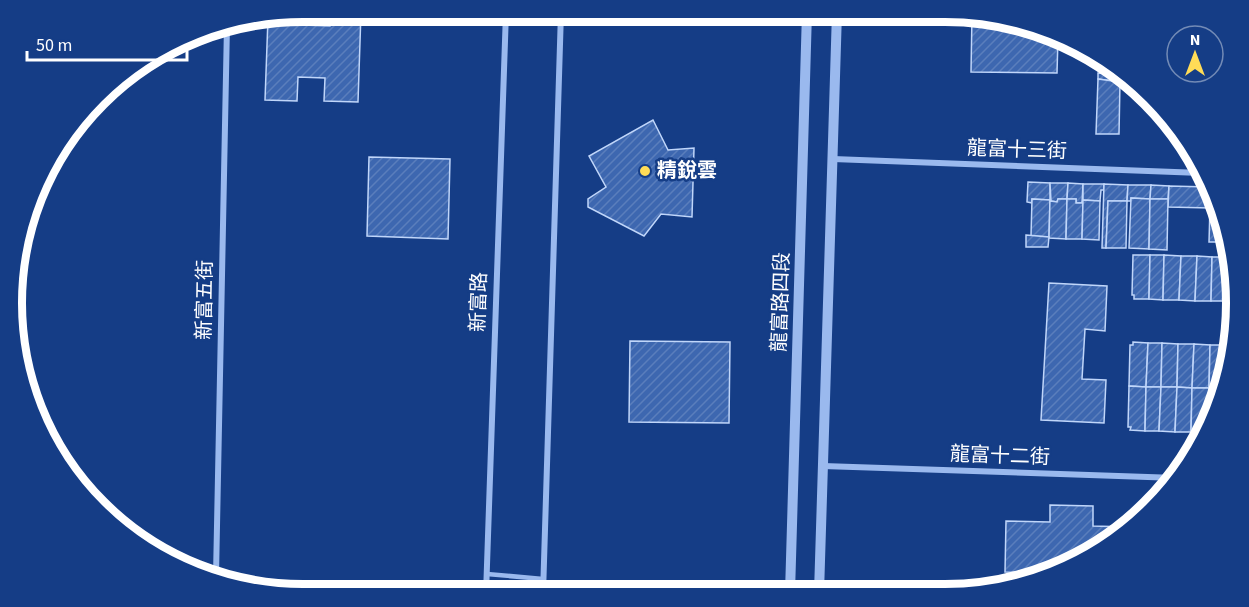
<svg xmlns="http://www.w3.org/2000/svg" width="1249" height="607" font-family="'Source Sans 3','Noto Sans TC',sans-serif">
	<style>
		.building { fill: url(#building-hatch); stroke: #c0d6fa; stroke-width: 1.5 }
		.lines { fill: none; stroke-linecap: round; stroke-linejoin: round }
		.service { stroke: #9ab9ee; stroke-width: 4.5 }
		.minor { stroke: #9ab9ee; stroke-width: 6 }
		.tertiary { stroke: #9ab9ee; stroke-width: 10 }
		.poi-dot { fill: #ffdc57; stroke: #153d86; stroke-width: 2 }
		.labels { text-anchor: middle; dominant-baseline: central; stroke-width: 5; stroke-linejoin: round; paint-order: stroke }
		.street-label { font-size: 20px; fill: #fff; stroke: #153d86 }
		.poi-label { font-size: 20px; font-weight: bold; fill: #fff; stroke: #153d86; text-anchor: start }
		.rim { fill: none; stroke: #fff; stroke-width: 8 }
	</style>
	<defs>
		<pattern id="building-hatch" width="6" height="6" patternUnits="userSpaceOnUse" patternTransform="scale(1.5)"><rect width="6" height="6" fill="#3d67b0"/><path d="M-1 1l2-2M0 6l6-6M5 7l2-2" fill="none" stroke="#5a7ebc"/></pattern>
	</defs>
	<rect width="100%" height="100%" fill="#153d86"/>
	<g class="building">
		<path d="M304,12L303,25L330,26L331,12H361L358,102L324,101L325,78L298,77L297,101L265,100L268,18Z"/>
		<path d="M972,15L1058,38L1057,73L971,72Z"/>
		<path d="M1098,73L1116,74L1120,77V82L1098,79Z"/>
		<path d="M1098,79L1120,82L1119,134H1096Z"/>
		<path d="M653,120L668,150L694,148L692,217L661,214L644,236L588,207V199L606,187L589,156Z"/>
		<path d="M369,157L450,159L448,239L367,236Z"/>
		<path d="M1028,182L1050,183V200L1032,199V203L1027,202Z"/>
		<path d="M1050,183H1068L1067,199H1058L1057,202L1051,201Z"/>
		<path d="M1068,183L1083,184L1082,203H1076V199H1067Z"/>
		<path d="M1083,184H1104V190H1101L1100,201L1083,200Z"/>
		<path d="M1104,184L1128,185L1127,201H1108L1106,248H1102Z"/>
		<path d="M1128,185H1151L1150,199L1131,198V201H1127Z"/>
		<path d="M1151,185L1169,186L1168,199H1150Z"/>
		<path d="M1169,186L1209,187L1211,191L1210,208L1168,207Z"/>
		<path d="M1131,198L1150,199L1149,249L1129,248Z"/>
		<path d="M1032,199L1050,200L1049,237L1031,236Z"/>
		<path d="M1050,199L1051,201L1057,202L1058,199H1067L1066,239L1049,238Z"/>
		<path d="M1067,199H1076V203H1082L1083,200L1082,239H1066Z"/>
		<path d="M1150,199H1168L1167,250L1149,249Z"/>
		<path d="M1083,200L1100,201L1099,240L1082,239Z"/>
		<path d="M1108,201H1127L1126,248H1106Z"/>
		<path d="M1210,207H1220L1221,209L1226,242H1209Z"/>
		<path d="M1026,235L1049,237L1048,247H1026Z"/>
		<path d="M1133,255H1150L1149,299H1134V295H1132Z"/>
		<path d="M1150,255H1164L1163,300L1149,299Z"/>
		<path d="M1164,255L1181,256L1179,300H1163Z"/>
		<path d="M1181,256H1197L1195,301L1179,300Z"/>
		<path d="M1197,256L1212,257L1211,301H1195Z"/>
		<path d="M1212,257H1227L1226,301H1211Z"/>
		<path d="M1227,257H1228L1234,302L1226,301Z"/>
		<path d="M1049,283L1107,286L1105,331L1085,329L1082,379L1106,380L1104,423L1041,420Z"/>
		<path d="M630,341L730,342L729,423L629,422Z"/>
		<path d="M1133,342L1148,343L1146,387L1129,386L1130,345H1133Z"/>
		<path d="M1148,343H1162L1161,387H1146Z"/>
		<path d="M1162,343L1178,344L1177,387H1161Z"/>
		<path d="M1178,344H1194L1192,388L1177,387Z"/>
		<path d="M1194,344L1210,345L1209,388H1192Z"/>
		<path d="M1210,345H1224V370L1219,389L1209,388Z"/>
		<path d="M1224,345H1230L1224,370Z"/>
		<path d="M1129,386L1146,387L1145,431L1130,430L1131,427H1128Z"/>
		<path d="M1146,387H1161L1159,431H1145Z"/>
		<path d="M1161,387H1177L1175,432L1159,431Z"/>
		<path d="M1177,387L1192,388L1191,432H1175Z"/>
		<path d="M1192,388H1209L1207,433L1191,432Z"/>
		<path d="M1209,388L1219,389L1208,431Z"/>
		<path d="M1050,505L1093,506V526L1129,527L1108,546L1047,576V573L1005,572L1006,521L1050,522Z"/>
		<path d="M1139,507L1151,508L1139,518Z"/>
	</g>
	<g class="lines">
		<path class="service" d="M487,574L543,579"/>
		<g class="minor">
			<path d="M833,159L1201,173"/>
			<path d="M823,466L1177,478"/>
			<path d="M216,576L227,25"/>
			<path d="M486,594L506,12"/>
			<path d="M543,594L561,12"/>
		</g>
		<g class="tertiary">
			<path d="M790,593L807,12"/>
			<path d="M819,593L837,12"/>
		</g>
	</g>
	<circle class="poi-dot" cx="645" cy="171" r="6"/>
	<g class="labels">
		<g class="street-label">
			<text transform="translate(1017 150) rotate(2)">龍富十三街</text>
			<text transform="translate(205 300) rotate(-89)">新富五街</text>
			<text transform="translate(479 302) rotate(-88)">新富路</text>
			<text transform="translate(781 302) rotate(-88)">龍富路四段</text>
			<text transform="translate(1000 456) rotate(2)">龍富十二街</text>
		</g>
		<g class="poi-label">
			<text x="657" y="171">精銳雲</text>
		</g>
	</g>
	<path d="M0 0H1249V607H0ZM303 22H945A281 281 0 0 1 1226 303V303A281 281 0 0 1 945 584H303A281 281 0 0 1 22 303V303A281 281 0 0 1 303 22Z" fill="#153d86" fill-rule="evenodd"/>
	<path class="rim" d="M303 22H945A281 281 0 0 1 1226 303V303A281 281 0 0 1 945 584H303A281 281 0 0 1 22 303V303A281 281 0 0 1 303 22Z"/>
	<g transform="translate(1195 54)"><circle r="28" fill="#153d86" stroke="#738bb6" stroke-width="1.5"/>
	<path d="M0-4.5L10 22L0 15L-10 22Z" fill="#ffdc57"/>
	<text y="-9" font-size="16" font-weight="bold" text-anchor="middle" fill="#ffffff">N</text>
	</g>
	<path d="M27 51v9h160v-9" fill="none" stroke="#ffffff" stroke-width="3"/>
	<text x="36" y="51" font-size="18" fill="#ffffff" stroke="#153d86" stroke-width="4.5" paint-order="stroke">50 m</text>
</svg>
